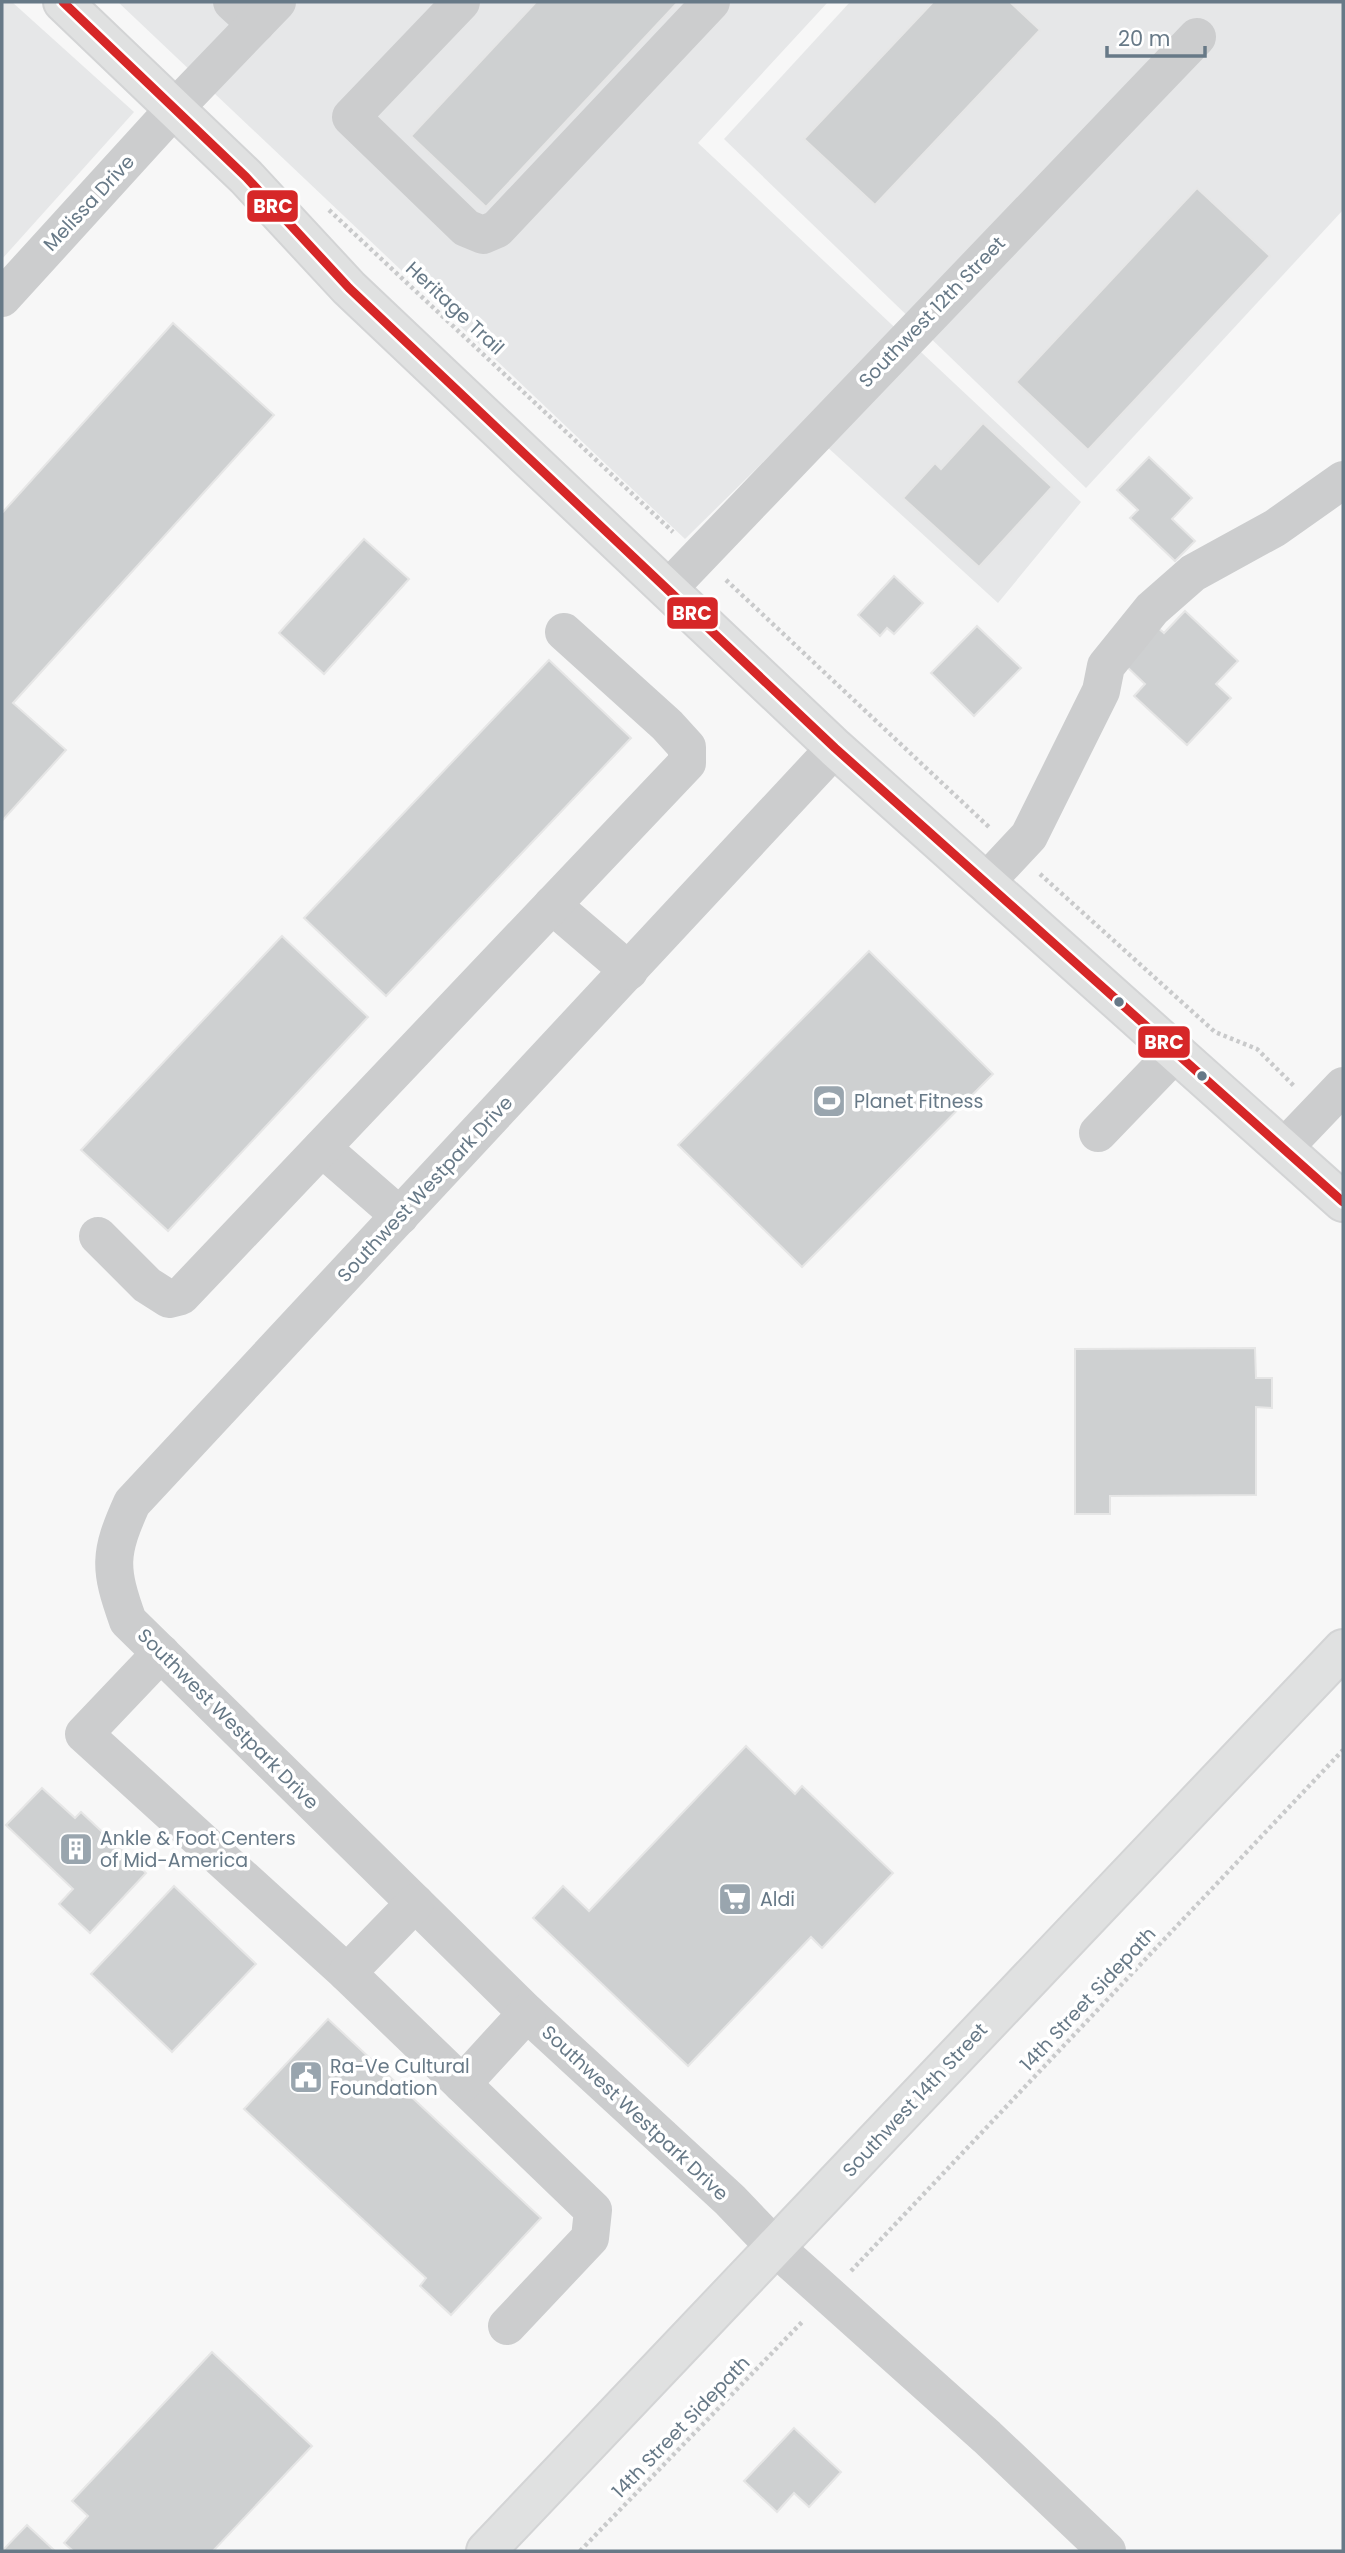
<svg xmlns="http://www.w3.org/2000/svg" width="1345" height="2553" font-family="Poppins,sans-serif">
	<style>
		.built { fill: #e6e7e8 }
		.building { fill: #ced0d1; stroke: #e6e6e6; stroke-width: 2 }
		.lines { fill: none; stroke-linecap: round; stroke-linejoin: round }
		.major-casing { stroke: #d3d4d5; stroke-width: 42 }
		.path { stroke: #c9cacb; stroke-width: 4.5; stroke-dasharray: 3.5 3.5; stroke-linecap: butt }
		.minor { stroke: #cccdce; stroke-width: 38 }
		.major { stroke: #e0e1e1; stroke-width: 38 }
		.bus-1-casing { stroke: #fff; stroke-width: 14 }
		.bus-1 { stroke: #d62728; stroke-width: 9 }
		.bus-dot { fill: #677987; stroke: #fff; stroke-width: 2.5 }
		.labels { text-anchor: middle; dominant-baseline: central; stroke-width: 7; stroke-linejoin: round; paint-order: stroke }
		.street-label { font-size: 19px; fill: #677987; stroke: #fff }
		.poi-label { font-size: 19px; fill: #677987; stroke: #fff; text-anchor: start }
		.line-badge { stroke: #fff; stroke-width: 2.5 }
		.badge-label { font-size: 19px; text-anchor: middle; font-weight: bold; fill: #fff }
	</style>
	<rect width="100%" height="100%" fill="#f7f7f7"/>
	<g class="built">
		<path d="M2,2H12L134,112L2,259Z"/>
		<path d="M118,2H828L698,143L1081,502L998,603L802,424L685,539Z"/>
		<path d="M850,2H1343V210L1086,488L724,139Z"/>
	</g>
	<g class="building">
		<path d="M536,2H678L486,207L411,136Z"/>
		<path d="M933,2H1010L1040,30L875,205L804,139Z"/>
		<path d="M1197,188L1270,256L1088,450L1016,382Z"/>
		<path d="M173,323L274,415L13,703L66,750L2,821V513Z"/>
		<path d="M983,423L1052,487L979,567L903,498L935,463L941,469Z"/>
		<path d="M1149,457L1192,498L1172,519L1195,541L1175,561L1130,518L1138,510L1117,490Z"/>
		<path d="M364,539L409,579L324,674L279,633Z"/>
		<path d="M894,576L923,603L894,634L887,628L880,636L858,615Z"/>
		<path d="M1185,611L1238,661L1216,684L1231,698L1187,745L1134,696L1145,684L1123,663L1157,627L1164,633Z"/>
		<path d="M977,626L1021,668L974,716L931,673Z"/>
		<path d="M549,660L631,738L386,996L304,918Z"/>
		<path d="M282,936L368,1017L168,1231L81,1150Z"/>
		<path d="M869,951L993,1074L802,1267L678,1145Z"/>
		<path d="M1255,1348L1256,1378H1272V1408L1256,1407V1495L1110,1496V1514H1075V1349Z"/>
		<path d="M746,1746L795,1794L802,1786L893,1873L822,1948L811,1937L688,2066L533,1918L563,1886L589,1911Z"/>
		<path d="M42,1788L75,1818L81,1812L146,1873L90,1933L59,1904L73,1889L6,1825Z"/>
		<path d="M174,1886L256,1964L172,2052L91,1974Z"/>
		<path d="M328,2019L541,2218L451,2315L420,2286L426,2278L244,2109Z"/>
		<path d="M212,2352L312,2446L213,2551H73L64,2543L88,2516L72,2501Z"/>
		<path d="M794,2428L841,2472L809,2507L794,2493L777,2512L744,2481Z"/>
		<path d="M27,2525L55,2551H2Z"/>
	</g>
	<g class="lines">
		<g class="major-casing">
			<g id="major">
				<path d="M63,2L246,177L349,288L835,748L1343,1202"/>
				<path d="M486,2551L1343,1649"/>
			</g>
		</g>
		<g class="path">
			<path d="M329,210L673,532"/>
			<path d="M726,580L990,828"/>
			<path d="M1040,874L1215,1032L1257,1049L1295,1087"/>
			<path d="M851,2271L1343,1750"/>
			<path d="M580,2551L804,2320"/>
		</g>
		<g class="minor">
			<path d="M232,2L256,24"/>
			<path d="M461,2L351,117L466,228L483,235L497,229L711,2"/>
			<path d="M2,298L176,107L277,2"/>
			<path d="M668,589L1197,37"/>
			<path d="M835,748L132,1503C109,1554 109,1568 128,1621L527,2013L730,2200L776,2248L987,2437L1107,2551"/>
			<path d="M985,883L1029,836L1101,691L1106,666L1152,609L1193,573L1275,528L1343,480"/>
			<path d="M552,905L629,971"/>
			<path d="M1098,1133L1176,1052"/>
			<path d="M322,1148L400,1216"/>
			<path d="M1283,1149L1343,1086"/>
			<path d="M98,1236L147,1285L169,1299L181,1296L687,763V747L667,725L564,632"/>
			<path d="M161,1653L84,1734L347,1973"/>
			<path d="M415,1903L347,1973L593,2210L590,2238L507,2326"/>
			<path d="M462,2084L527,2013"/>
		</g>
		<use href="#major" class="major"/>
		<g class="bus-1-casing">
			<path id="bus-1" d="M63,2L246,177L349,288L835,748L1343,1202"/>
		</g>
		<use href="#bus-1" class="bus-1"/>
	</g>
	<defs>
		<g id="stadium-square" transform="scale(1.75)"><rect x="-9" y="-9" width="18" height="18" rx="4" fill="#99a5ae" stroke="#fff"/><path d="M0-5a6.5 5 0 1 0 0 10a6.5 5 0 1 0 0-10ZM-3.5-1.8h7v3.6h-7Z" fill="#fff"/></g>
		<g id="building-square" transform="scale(1.75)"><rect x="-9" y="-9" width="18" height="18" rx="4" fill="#99a5ae" stroke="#fff"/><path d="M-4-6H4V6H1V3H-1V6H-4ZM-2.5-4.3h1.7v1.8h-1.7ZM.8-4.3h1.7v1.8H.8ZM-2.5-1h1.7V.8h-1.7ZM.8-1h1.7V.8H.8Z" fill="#fff"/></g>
		<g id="supermarket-square" transform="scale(1.75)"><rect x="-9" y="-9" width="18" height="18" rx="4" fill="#99a5ae" stroke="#fff"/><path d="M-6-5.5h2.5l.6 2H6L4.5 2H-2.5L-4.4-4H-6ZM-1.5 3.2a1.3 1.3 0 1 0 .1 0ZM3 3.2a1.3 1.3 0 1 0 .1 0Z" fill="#fff"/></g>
		<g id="civic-square" transform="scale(1.75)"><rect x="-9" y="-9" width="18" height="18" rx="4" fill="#99a5ae" stroke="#fff"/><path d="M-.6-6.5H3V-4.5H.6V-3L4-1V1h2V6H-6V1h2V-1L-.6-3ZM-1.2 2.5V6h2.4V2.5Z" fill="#fff"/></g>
	</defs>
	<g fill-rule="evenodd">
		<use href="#stadium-square" x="829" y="1101"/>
		<use href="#building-square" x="76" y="1849"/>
		<use href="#supermarket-square" x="735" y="1899"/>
		<use href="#civic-square" x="306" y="2077"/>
	</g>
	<g class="bus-dot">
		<circle cx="1119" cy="1002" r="6"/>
		<circle cx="1202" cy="1076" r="6"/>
	</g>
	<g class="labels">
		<g class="street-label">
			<text transform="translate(89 203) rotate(-47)">Melissa Drive</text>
			<text transform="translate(455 308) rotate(43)">Heritage Trail</text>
			<text transform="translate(932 312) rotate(-46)">Southwest 12th Street</text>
			<text transform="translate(425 1189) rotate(-47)">Southwest Westpark Drive</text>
			<text transform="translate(228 1719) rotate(45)">Southwest Westpark Drive</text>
			<text transform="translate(1088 1999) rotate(-47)">14th Street Sidepath</text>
			<text transform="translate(915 2100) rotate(-47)">Southwest 14th Street</text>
			<text transform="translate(635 2113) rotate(43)">Southwest Westpark Drive</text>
			<text transform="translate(681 2427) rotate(-46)">14th Street Sidepath</text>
		</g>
		<g class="poi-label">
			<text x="854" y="1101">Planet Fitness</text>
			<text x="100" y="1838">Ankle &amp; Foot Centers<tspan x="100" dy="22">of Mid-America</tspan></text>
			<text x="760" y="1899">Aldi</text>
			<text x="330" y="2066">Ra-Ve Cultural<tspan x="330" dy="22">Foundation</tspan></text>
		</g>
	</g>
	<g class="line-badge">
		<rect x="246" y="189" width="53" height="34" rx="7" fill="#d62728"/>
		<rect x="666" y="596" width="53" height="34" rx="7" fill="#d62728"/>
		<rect x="1137" y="1025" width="54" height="34" rx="7" fill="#d62728"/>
	</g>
	<g class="badge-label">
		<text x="273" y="213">BRC</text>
		<text x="692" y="620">BRC</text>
		<text x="1164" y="1049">BRC</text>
	</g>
	<rect width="1345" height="2553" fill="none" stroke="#677987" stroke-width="7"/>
	<path d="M1107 46v10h98v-10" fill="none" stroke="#677987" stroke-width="3.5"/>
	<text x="1118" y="46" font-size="21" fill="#677987" stroke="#ffffff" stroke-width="5" paint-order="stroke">20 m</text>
</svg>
